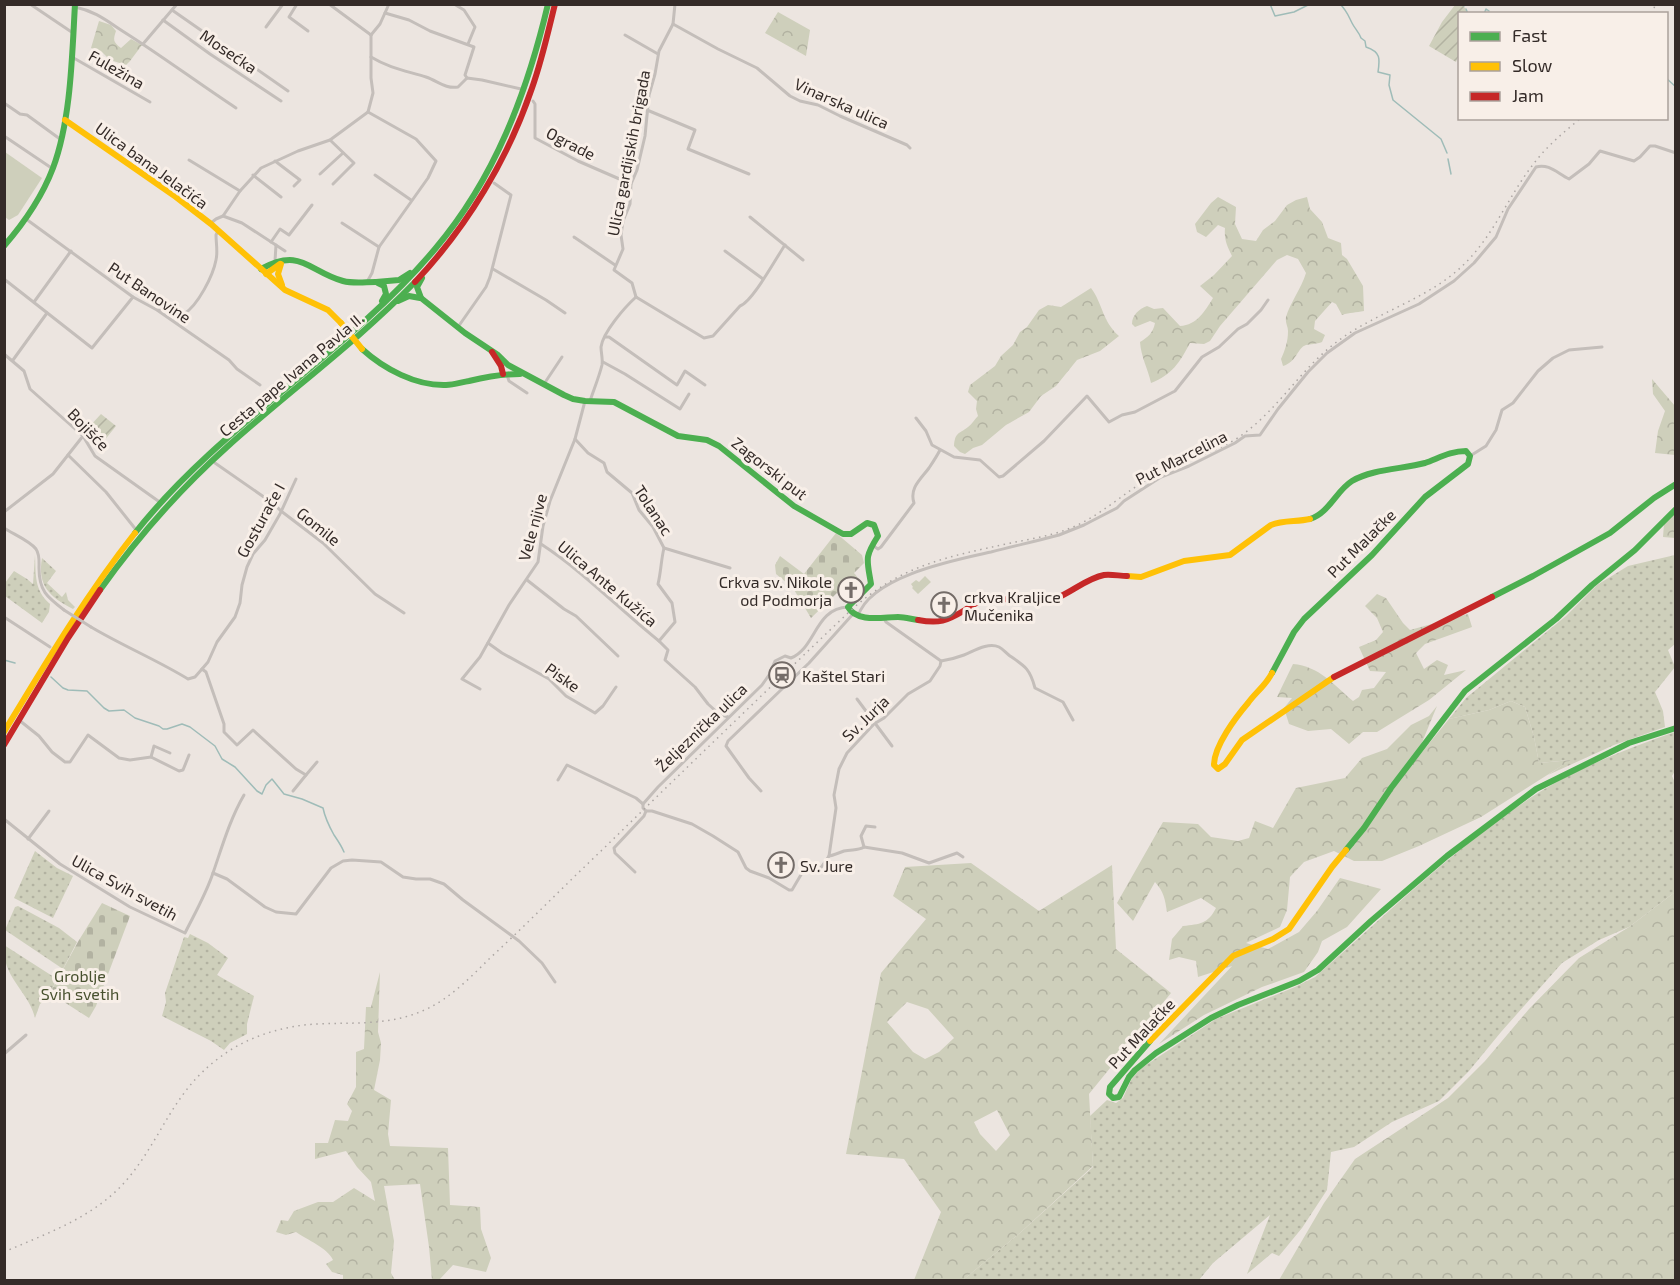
<svg xmlns="http://www.w3.org/2000/svg" width="1680" height="1285" font-family="'Exo 2',sans-serif">
	<style>
		.grass { fill: url(#grass-dots) }
		.forest { fill: url(#forest-crowns); fill-rule: evenodd }
		.cemetery { fill: url(#cemetery-stones) }
		.park { fill: #cecfbb }
		.garden { fill: url(#garden-furrows) }
		.lines { fill: none; stroke-linecap: round; stroke-linejoin: round }
		.stream { stroke: #9fbcb8; stroke-width: 1.5 }
		.street { stroke: #c4beba; stroke-width: 3 }
		.fast { stroke: #4caf50; stroke-width: 6 }
		.slow { stroke: #ffc107; stroke-width: 6 }
		.jam { stroke: #c62828; stroke-width: 6 }
		.rail { stroke: #aca6a3; stroke-width: 1.5; stroke-dasharray: 1.5 4.5; stroke-linecap: butt }
		.street-bridge { stroke: #c4beba; stroke-width: 3 }
		.slow-bridge { stroke: #ffc107; stroke-width: 6 }
		.labels { text-anchor: middle; dominant-baseline: central; stroke-width: 6; stroke-linejoin: round; paint-order: stroke }
		.street-label { font-size: 16px; fill: #342b28; stroke: #f8efe8 }
		.poi-label { font-size: 16px; fill: #342b28; stroke: #f8efe8; text-anchor: start }
		.park-label { font-size: 16px; fill: #47502e; stroke: #f8efe8 }
	</style>
	<defs>
		<pattern id="grass-dots" width="8" height="8" patternUnits="userSpaceOnUse" patternTransform="scale(1.5)"><rect width="8" height="8" fill="#cecfbb"/><path d="M2 2h.1M6 6h.1" fill="none" stroke="#b2b2a1" stroke-width="1.8" stroke-linecap="round"/></pattern>
		<pattern id="forest-crowns" width="20" height="18" patternUnits="userSpaceOnUse" patternTransform="scale(1.5)"><rect width="20" height="18" fill="#cecfbb"/><path d="M2 6a3 3 0 1 1 6 0M12 15a3 3 0 1 1 6 0" fill="none" stroke="#b2b2a1"/></pattern>
		<pattern id="cemetery-stones" width="16" height="16" patternUnits="userSpaceOnUse" patternTransform="scale(1.5)"><rect width="16" height="16" fill="#cecfbb"/><path d="M2 7V4a2 2 0 0 1 4 0v3zM10 15v-3a2 2 0 0 1 4 0v3z" fill="#b2b2a1"/></pattern>
		<pattern id="garden-furrows" width="10" height="10" patternUnits="userSpaceOnUse" patternTransform="scale(1.5)"><rect width="10" height="10" fill="#cecfbb"/><path d="M-1 1l2-2M0 10L10 0M9 11l2-2" fill="none" stroke="#b2b2a1"/></pattern>
	</defs>
	<rect width="100%" height="100%" fill="#ece5e0"/>
	<g class="grass">
		<path d="M35,555C36,575 34,590 50,604L49,612L42,623L5,596V583L14,571L27,579L33,584Z"/>
		<path d="M1675,555V644L1668,650L1675,667L1655,692L1663,711L1665,727L1614,745L1548,775L1570,760L1539,763L1534,737L1525,707L1511,701L1489,710L1449,719L1466,698L1566,616L1597,585L1628,566Z"/>
		<path d="M42,558L56,571L47,583L62,597L66,592L68,600L75,607L73,609C50,597 37,586 42,558Z"/>
		<path d="M1675,732V771L1672,776L1676,785L1675,892L1629,927L1599,940L1562,963L1501,1032L1469,1071L1439,1101L1392,1122L1354,1147L1331,1152L1327,1190L1302,1228L1279,1256L1272,1253L1247,1274L1270,1215L1213,1263L1199,1280H963L1021,1232L1093,1167L1090,1116L1107,1100L1116,1103L1123,1098L1131,1080L1140,1069L1216,1019L1295,987L1315,977C1387,914 1457,845 1538,793C1580,767 1628,748 1675,732Z"/>
		<path d="M35,851L57,868L73,876L53,918L14,898Z"/>
		<path d="M18,906L59,928L77,942L63,969L5,930L15,907Z"/>
		<path d="M190,934L208,943L228,958L217,975L254,996L247,1024V1034L230,1043L224,1050L211,1041L162,1016L166,1002L165,993L184,937L188,938Z"/>
		<path d="M4,945L57,979L50,993L45,995L44,1001L40,1004L35,1018C30,996 9,981 5,959C4,955 4,949 4,945Z"/>
	</g>
	<g class="forest">
		<path d="M778,12L810,30L806,56L765,33Z"/>
		<path d="M99,21L111,25L116,31C113,40 113,42 121,48L131,39L142,45L130,61L126,65L110,60L103,53L91,48Z"/>
		<path d="M1218,197L1236,207L1235,224L1242,239L1256,241L1263,230L1275,221L1287,205L1296,200L1307,197L1310,209L1322,222L1328,238L1341,243L1342,255L1347,259L1363,286L1364,311C1356,313 1350,312 1342,315L1336,304L1332,302L1315,321L1314,329L1325,335L1322,342C1317,344 1310,344 1306,345C1297,348 1297,362 1283,366L1281,359C1285,350 1288,342 1288,331C1288,326 1285,323 1286,317C1290,303 1301,289 1306,273L1298,259L1287,255L1277,260L1220,326L1210,341L1204,344L1190,343C1180,362 1172,375 1151,383C1148,369 1141,357 1140,342C1148,337 1153,333 1155,323L1150,321L1135,327L1132,324C1132,315 1139,309 1147,306L1154,309L1163,308L1180,326C1197,325 1205,311 1213,298L1200,286L1214,275L1232,256C1227,246 1224,240 1225,228L1218,225L1206,237L1197,232L1195,224L1211,203Z"/>
		<path d="M1091,288C1103,304 1102,321 1119,336L1100,351L1077,360L1056,386L1041,396L1029,412L1006,425L982,445L973,448L965,454L960,452L954,446C955,432 959,434 968,427C972,424 975,419 978,416L976,409L977,401L968,392L970,385L995,366L1001,356L1013,345L1020,332L1027,327L1039,310L1048,305L1061,307Z"/>
		<path d="M1652,379L1675,406V455L1655,453L1658,431L1665,411L1653,394Z"/>
		<path d="M1675,513V538L1663,537L1664,524Z"/>
		<path d="M1377,594L1386,598L1403,623L1410,630L1468,614L1472,627L1425,644L1416,653L1424,669L1437,660L1448,665L1444,675L1466,670L1429,700L1377,732H1363L1349,744L1331,729L1308,731L1289,724L1284,708L1292,698L1277,697L1293,664C1319,666 1334,685 1353,701L1359,697L1362,690L1374,688L1386,672L1370,671L1359,647L1376,640L1383,632L1377,618L1365,606Z"/>
		<path d="M1511,701L1525,707L1534,737L1539,763L1571,760L1481,817L1419,846L1382,861H1354L1334,851L1304,862L1290,877L1287,910L1280,927L1246,943L1268,949L1299,932L1317,911L1340,878L1381,889L1347,927L1322,941L1318,952L1304,972L1262,987L1204,1015L1159,1044L1232,966L1198,977L1196,961L1179,957L1169,960L1172,939L1183,926C1200,924 1208,924 1216,908L1201,898L1167,912C1165,899 1164,892 1155,882L1133,921L1117,903L1163,822L1198,824L1211,837L1238,841L1249,838L1255,821L1273,828L1296,788L1345,778L1362,758L1387,749L1411,725L1429,716L1437,706L1414,762L1449,719L1489,710Z"/>
		<path d="M971,863L1039,911L1112,865L1116,949L1171,993L1089,1094L1093,1166L1021,1232L963,1280H914L941,1212L904,1159L846,1154L881,973L926,919L893,896L905,867ZM907,1002L928,1009L954,1038L939,1052L925,1059L913,1052L887,1022ZM997,1110L1010,1135L996,1151L980,1134L974,1122Z"/>
		<path d="M1675,892V1280H1279L1324,1203L1355,1159L1448,1098L1485,1061L1529,1009L1579,958L1629,927Z"/>
		<path d="M380,972L378,1032L381,1043L380,1060L374,1090L391,1100L388,1134L390,1146L448,1148L450,1205L480,1207L481,1229L491,1258L486,1272L453,1265L440,1279L432,1280L429,1247L420,1184L384,1186L394,1241L391,1273L395,1280H343V1275L332,1272L326,1264L333,1260C328,1248 307,1240 296,1232L286,1235L276,1232L281,1220L288,1221L294,1211L318,1202H333L354,1188L375,1201L371,1182L357,1167L346,1151L315,1159V1143H328L335,1120L348,1121L352,1111L347,1104L356,1087V1052L364,1049L366,1007H371Z"/>
	</g>
	<g class="cemetery">
		<path d="M836,533L862,555L864,563L854,573L863,584L846,600L838,592L811,618L793,588L776,574L775,565L780,556L804,574Z"/>
		<path d="M102,903L130,916L96,1006L89,1018L50,993L79,940Z"/>
	</g>
	<g class="park">
		<path d="M5,152L42,178L18,215L9,220L5,217Z"/>
		<path d="M925,576L931,582L918,594L912,588L913,587L911,584L916,580L919,582Z"/>
	</g>
	<g class="garden">
		<path d="M1455,5H1463L1468,13L1460,14L1459,55L1456,62L1429,46L1442,22Z"/>
		<path d="M101,414L116,426L104,441L88,428Z"/>
	</g>
	<g class="lines">
		<g class="stream">
			<path d="M1270,4L1275,16L1294,12L1310,4"/>
			<path d="M1340,4C1347,11 1348,15 1352,23C1355,29 1359,32 1361,38L1365,41L1366,47C1381,52 1380,59 1378,72L1390,75L1389,85L1393,100L1441,139L1447,153"/>
			<path d="M1462,4L1464,6"/>
			<path d="M1466,9L1468,14"/>
			<path d="M1484,14L1486,9L1489,11"/>
			<path d="M1666,78L1676,87"/>
			<path d="M1448,159L1451,174"/>
			<path d="M4,660L15,663"/>
			<path d="M51,677L63,688L68,690L87,691L104,708L109,711L124,710L135,718L159,726L163,729H167L182,724L190,727L215,746L222,759L235,767L257,791L262,794L266,785L272,779L284,794L302,799L323,808C325,818 329,826 334,835C338,841 341,845 344,852"/>
		</g>
		<g class="street">
			<path d="M30,4L73,33"/>
			<path d="M297,4L289,17L308,31"/>
			<path d="M329,4L371,35"/>
			<path d="M454,4L464,10L475,27L468,44"/>
			<path d="M75,7C95,11 107,21 124,32C162,56 198,83 236,108"/>
			<path d="M172,10L288,91"/>
			<path d="M385,13L409,20L430,31L474,47L465,75L467,78"/>
			<path d="M163,20L210,54L281,101"/>
			<path d="M673,24L718,49L757,68L790,96L800,101L818,105L840,116L907,145L910,148"/>
			<path d="M266,27L283,4"/>
			<path d="M371,35L380,24L389,4"/>
			<path d="M625,35L658,54"/>
			<path d="M143,44L177,4"/>
			<path d="M72,57L150,102"/>
			<path d="M371,57C389,68 407,71 426,77C438,81 445,89 458,87L467,78L482,80L521,89"/>
			<path d="M533,101L535,104V138L578,161L631,184"/>
			<path d="M4,103L20,114L27,115L60,139"/>
			<path d="M647,110L695,130L688,149L749,174"/>
			<path d="M4,136L53,169"/>
			<path d="M330,140L354,163L333,184"/>
			<path d="M189,160L240,191"/>
			<path d="M275,161L300,180L294,186"/>
			<path d="M320,174L343,153"/>
			<path d="M253,175L281,197"/>
			<path d="M375,175L411,200"/>
			<path d="M223,216L240,191L261,168L298,151L330,140L368,112L373,93L371,78V35"/>
			<path d="M750,217L803,260"/>
			<path d="M26,219L133,297L157,310L229,360L237,369L260,385"/>
			<path d="M211,223L216,219L223,216L242,223L285,251"/>
			<path d="M342,223L379,247"/>
			<path d="M574,237L615,265"/>
			<path d="M271,242L280,229L289,235L312,205"/>
			<path d="M725,251L763,279"/>
			<path d="M275,261L276,245"/>
			<path d="M493,269L546,300L565,313"/>
			<path d="M4,279L92,348L133,297"/>
			<path d="M367,282L372,273L379,247L428,178L436,161L416,139L368,112"/>
			<path d="M636,297L632,283L614,270L623,249L621,235L623,221L630,204L631,184L637,170L645,136L649,95L655,74L659,51L673,24L675,4"/>
			<path d="M636,297L704,338L713,336L740,306C753,301 776,258 785,245"/>
			<path d="M34,302L71,251"/>
			<path d="M158,310L184,314C198,305 213,276 216,260C218,252 216,243 216,235L218,231"/>
			<path d="M458,327L486,287L490,277L511,195L494,183"/>
			<path d="M605,337H609L677,385L685,371L705,385"/>
			<path d="M4,354L24,371L30,389L83,436L95,456L161,503"/>
			<path d="M13,360L47,313"/>
			<path d="M603,362L625,374L680,409L689,394"/>
			<path d="M507,375L509,381L527,393"/>
			<path d="M544,384L562,357"/>
			<path d="M590,401C594,389 599,377 602,365C603,359 601,353 601,347C603,332 625,307 636,297"/>
			<path d="M916,418L926,431L932,445L954,457L980,460L999,477L1003,476L1044,441L1087,396L1109,422L1122,415L1135,412L1175,391L1202,357L1219,347L1238,329L1247,324L1261,310L1268,300"/>
			<path d="M575,439L588,453L604,463L607,472L632,493L639,510L653,527L664,548L730,568"/>
			<path d="M68,455L106,492L137,531"/>
			<path d="M1470,456L1486,446L1496,430L1502,410L1513,403L1538,371L1553,358L1569,350L1602,347"/>
			<path d="M215,463L274,504L281,511L323,543L375,594L404,613"/>
			<path d="M4,512L53,474L83,436"/>
			<path d="M4,528C13,534 30,541 36,549C40,555 39,561 39,568C39,591 47,597 64,610"/>
			<path d="M541,544C584,572 619,609 659,641"/>
			<path d="M872,545L878,549L881,547L914,503C909,488 921,479 929,468C933,462 937,456 940,450"/>
			<path d="M664,548C661,560 661,572 658,584L672,603L675,622L659,641L668,650L665,660L695,687L708,704L719,714L728,717"/>
			<path d="M527,580L564,609L576,616L618,656"/>
			<path d="M858,616C871,576 955,560 991,552C1014,546 1037,541 1059,535L1084,525L1117,508L1124,501L1161,477L1189,466L1235,443L1245,436L1260,435L1278,409L1308,372L1327,353L1355,333L1419,304L1454,281L1474,263L1496,237L1508,209L1536,167C1549,163 1558,174 1569,179L1589,164L1600,151L1634,161L1640,157L1650,146H1655L1676,153"/>
			<path d="M4,617L50,647"/>
			<path d="M91,627C123,646 157,660 188,679L195,677L202,669L206,672L224,724V732L237,745L253,730L296,769L306,775L317,762"/>
			<path d="M488,643L502,653L549,679L566,696L595,713L603,706L616,687"/>
			<path d="M941,661C948,660 956,658 964,655C974,651 988,642 999,647C1003,649 1006,653 1010,656C1025,666 1030,669 1035,688L1063,702L1073,720"/>
			<path d="M202,669L208,662L217,642L235,617L240,603L242,585L247,567L253,554L265,540L280,514L296,479"/>
			<path d="M480,689L462,679L480,657L509,605L538,562L543,526L550,501L575,439L585,401"/>
			<path d="M857,699L892,746"/>
			<path d="M19,720L39,736L52,752L65,762H70L88,735L119,758L130,760L151,757L154,746L170,753"/>
			<path d="M151,757L179,771L183,770L189,755"/>
			<path d="M558,780L567,765L636,798L643,804L658,787L762,685L769,675L775,661L785,656L791,658C816,648 815,608 848,607"/>
			<path d="M293,791L306,775"/>
			<path d="M761,791L749,778L726,746L728,741L809,663L853,614"/>
			<path d="M643,804V808L646,811H652L692,824L713,836L738,852L746,868L750,871L769,878L789,890H792L802,873L820,869L829,856L836,808L834,795L839,769L847,753L874,724L884,718L908,694L930,681L940,666L941,661L886,622L884,618"/>
			<path d="M4,819L60,864L130,907L185,933C195,913 206,894 213,873C222,847 230,819 244,795"/>
			<path d="M28,839L49,811"/>
			<path d="M864,847L861,836L866,826L875,827"/>
			<path d="M829,856C834,855 839,853 844,851C852,849 858,851 864,847L902,853L929,863L957,853L963,857"/>
			<path d="M635,872L615,853L614,848L644,816L646,811"/>
			<path d="M213,873L227,879L265,907L276,912L296,914L331,868L343,861L352,860L381,862L403,877L416,879H430L444,884L463,900L519,941L542,963L555,982"/>
			<path d="M4,1054L26,1035"/>
		</g>
		<g class="fast">
			<path d="M4,246C24,223 42,197 53,168C71,120 72,56 75,4"/>
			<path d="M261,269C301,247 308,271 343,281C354,284 365,282 376,282"/>
			<path d="M376,282L399,280L410,273"/>
			<path d="M378,283L384,286L386,294L382,301"/>
			<path d="M421,298L465,333L498,355L508,365L564,395L573,399L585,401L614,402L678,436L707,440L719,446L794,506L843,534H851L867,523L874,525L878,536C864,558 867,559 871,584L848,607C857,623 883,617 898,617C905,617 911,619 918,620"/>
			<path d="M421,298L417,287L422,278"/>
			<path d="M398,301L409,296L420,298"/>
			<path d="M362,349C384,369 416,386 446,385C454,385 462,382 469,381C486,377 502,374 520,374"/>
			<path d="M135,533C221,424 346,355 435,249C495,178 527,93 548,4"/>
			<path d="M100,590C137,538 179,490 227,447C289,391 357,342 415,282"/>
			<path d="M1492,597L1533,576L1610,533L1654,498L1676,484"/>
			<path d="M1272,673L1294,632L1304,619L1372,555L1425,497L1468,464L1470,456L1466,451C1451,451 1439,458 1425,463C1403,469 1372,469 1352,481C1336,491 1329,513 1310,519"/>
			<path d="M1346,850L1364,828L1391,788L1465,691L1556,619L1592,585L1635,550L1676,509"/>
			<path d="M1150,1041L1110,1087L1109,1094L1113,1098L1119,1097L1129,1077L1135,1070L1156,1053L1211,1018L1238,1005L1299,981L1318,970L1371,921L1447,856L1536,789L1629,743L1676,728"/>
		</g>
		<g class="slow">
			<path d="M65,120L176,197L211,224L285,290L328,310L341,323"/>
			<path d="M281,264L278,274L282,285"/>
			<path d="M266,274L280,264"/>
			<path d="M1127,576L1141,577L1184,561L1230,555L1271,525C1283,520 1297,522 1310,519"/>
			<path d="M1272,673C1266,685 1255,693 1248,703C1236,717 1214,746 1214,765L1218,769L1225,764L1242,740L1334,677"/>
			<path d="M4,732C45,664 86,595 135,533"/>
			<path d="M1150,1041L1233,956L1273,939L1289,929L1332,867L1346,850"/>
		</g>
		<g class="jam">
			<path d="M415,282C467,227 508,159 532,88C542,60 548,32 555,4"/>
			<path d="M492,352L501,366L503,374"/>
			<path d="M918,620C939,624 947,621 965,610C970,607 975,603 981,601C1002,595 1024,604 1045,601C1067,598 1083,579 1104,575C1111,574 1120,576 1127,576"/>
			<path d="M1334,677L1492,597"/>
			<path d="M4,745L68,638L100,590"/>
		</g>
		<g class="rail">
			<path d="M1653,14L1655,4"/>
			<path d="M4,1252C50,1232 98,1216 130,1176C163,1135 174,1091 219,1058C246,1037 282,1026 316,1024C363,1022 403,1027 444,999C460,988 475,973 489,959C527,924 563,887 600,852C683,771 766,691 850,611C901,565 946,557 1011,543C1030,539 1050,536 1068,529C1100,517 1124,492 1153,476C1180,462 1210,455 1236,439C1275,414 1298,372 1334,344C1377,310 1434,299 1471,257C1497,228 1511,192 1535,162C1548,145 1564,132 1581,118"/>
		</g>
		<path class="street-bridge" d="M64,610L91,627"/>
		<path class="slow-bridge" d="M341,323L362,349"/>
	</g>
	<defs>
		<g id="church-ring" transform="scale(1.35)"><circle r="9.5" fill="#f8efe8" stroke="#746c68" stroke-width="1.5"/><path d="M-1.2-6h2.4v3.5h3.3v2.4h-3.3V6h-2.4V-.1h-3.3v-2.4h3.3Z" fill="#746c68"/></g>
		<g id="station-ring" transform="scale(1.35)"><circle r="9.5" fill="#f8efe8" stroke="#746c68" stroke-width="1.5"/><path d="M-3-6H3Q5-6 5-4V2Q5 4 3 4L4.5 6H3L1.5 4h-3L-3 6H-4.5L-3 4Q-5 4-5 2V-4Q-5-6-3-6ZM-3.5-4v3h7v-3ZM-3.5 1v1.5H-2V1ZM2 1v1.5H3.5V1Z" fill="#746c68"/></g>
	</defs>
	<g fill-rule="evenodd">
		<use href="#church-ring" x="851" y="590"/>
		<use href="#church-ring" x="944" y="605"/>
		<use href="#station-ring" x="782" y="675"/>
		<use href="#church-ring" x="781" y="865"/>
	</g>
	<g class="labels">
		<g class="street-label">
			<text transform="translate(229 51) rotate(34)">Mosećka</text>
			<text transform="translate(117 69) rotate(30)">Fuležina</text>
			<text transform="translate(842 103) rotate(24)">Vinarska ulica</text>
			<text transform="translate(571 143) rotate(27)">Ograde</text>
			<text transform="translate(628 153) rotate(-79)">Ulica gardijskih brigada</text>
			<text transform="translate(152 165) rotate(36)">Ulica bana Jelačića</text>
			<text transform="translate(150 292) rotate(34)">Put Banovine</text>
			<text transform="translate(291 374) rotate(-40)">Cesta pape Ivana Pavla II.</text>
			<text transform="translate(89 429) rotate(46)">Bojišće</text>
			<text transform="translate(1181 457) rotate(-27)">Put Marcelina</text>
			<text transform="translate(770 468) rotate(38)">Zagorski put</text>
			<text transform="translate(654 510) rotate(57)">Tolanac</text>
			<text transform="translate(260 520) rotate(-61)">Gosturače I</text>
			<text transform="translate(319 526) rotate(39)">Gomile</text>
			<text transform="translate(532 527) rotate(-75)">Vele njive</text>
			<text transform="translate(1361 543) rotate(-45)">Put Malačke</text>
			<text transform="translate(608 583) rotate(40)">Ulica Ante Kužića</text>
			<text transform="translate(563 677) rotate(35)">Piske</text>
			<text transform="translate(865 718) rotate(-44)">Sv. Jurja</text>
			<text transform="translate(701 727) rotate(-44)">Željeznička ulica</text>
			<text transform="translate(125 887) rotate(29)">Ulica Svih svetih</text>
			<text transform="translate(1141 1033) rotate(-47)">Put Malačke</text>
		</g>
		<g class="poi-label">
			<text x="832" y="581" text-anchor="end">Crkva sv. Nikole<tspan x="832" dy="18">od Podmorja</tspan></text>
			<text x="964" y="596">crkva Kraljice<tspan x="964" dy="18">Mučenika</tspan></text>
			<text x="802" y="675">Kaštel Stari</text>
			<text x="800" y="865">Sv. Jure</text>
		</g>
		<g class="park-label">
			<text x="80" y="975">Groblje<tspan x="80" dy="18">Svih svetih</tspan></text>
		</g>
	</g>
	<rect width="1680" height="1285" fill="none" stroke="#342b28" stroke-width="12"/>
	<rect x="1458" y="12" width="210" height="108" fill="#f8efe8" stroke="#aaa19b" stroke-width="1.5"/>
	<rect x="1470" y="32" width="30" height="9" fill="#4caf50" stroke="#aaa19b" stroke-width="1.5"/>
	<text x="1512" y="42" font-size="18" fill="#342b28">Fast</text>
	<rect x="1470" y="62" width="30" height="9" fill="#ffc107" stroke="#aaa19b" stroke-width="1.5"/>
	<text x="1512" y="72" font-size="18" fill="#342b28">Slow</text>
	<rect x="1470" y="92" width="30" height="9" fill="#c62828" stroke="#aaa19b" stroke-width="1.5"/>
	<text x="1512" y="102" font-size="18" fill="#342b28">Jam</text>
</svg>
